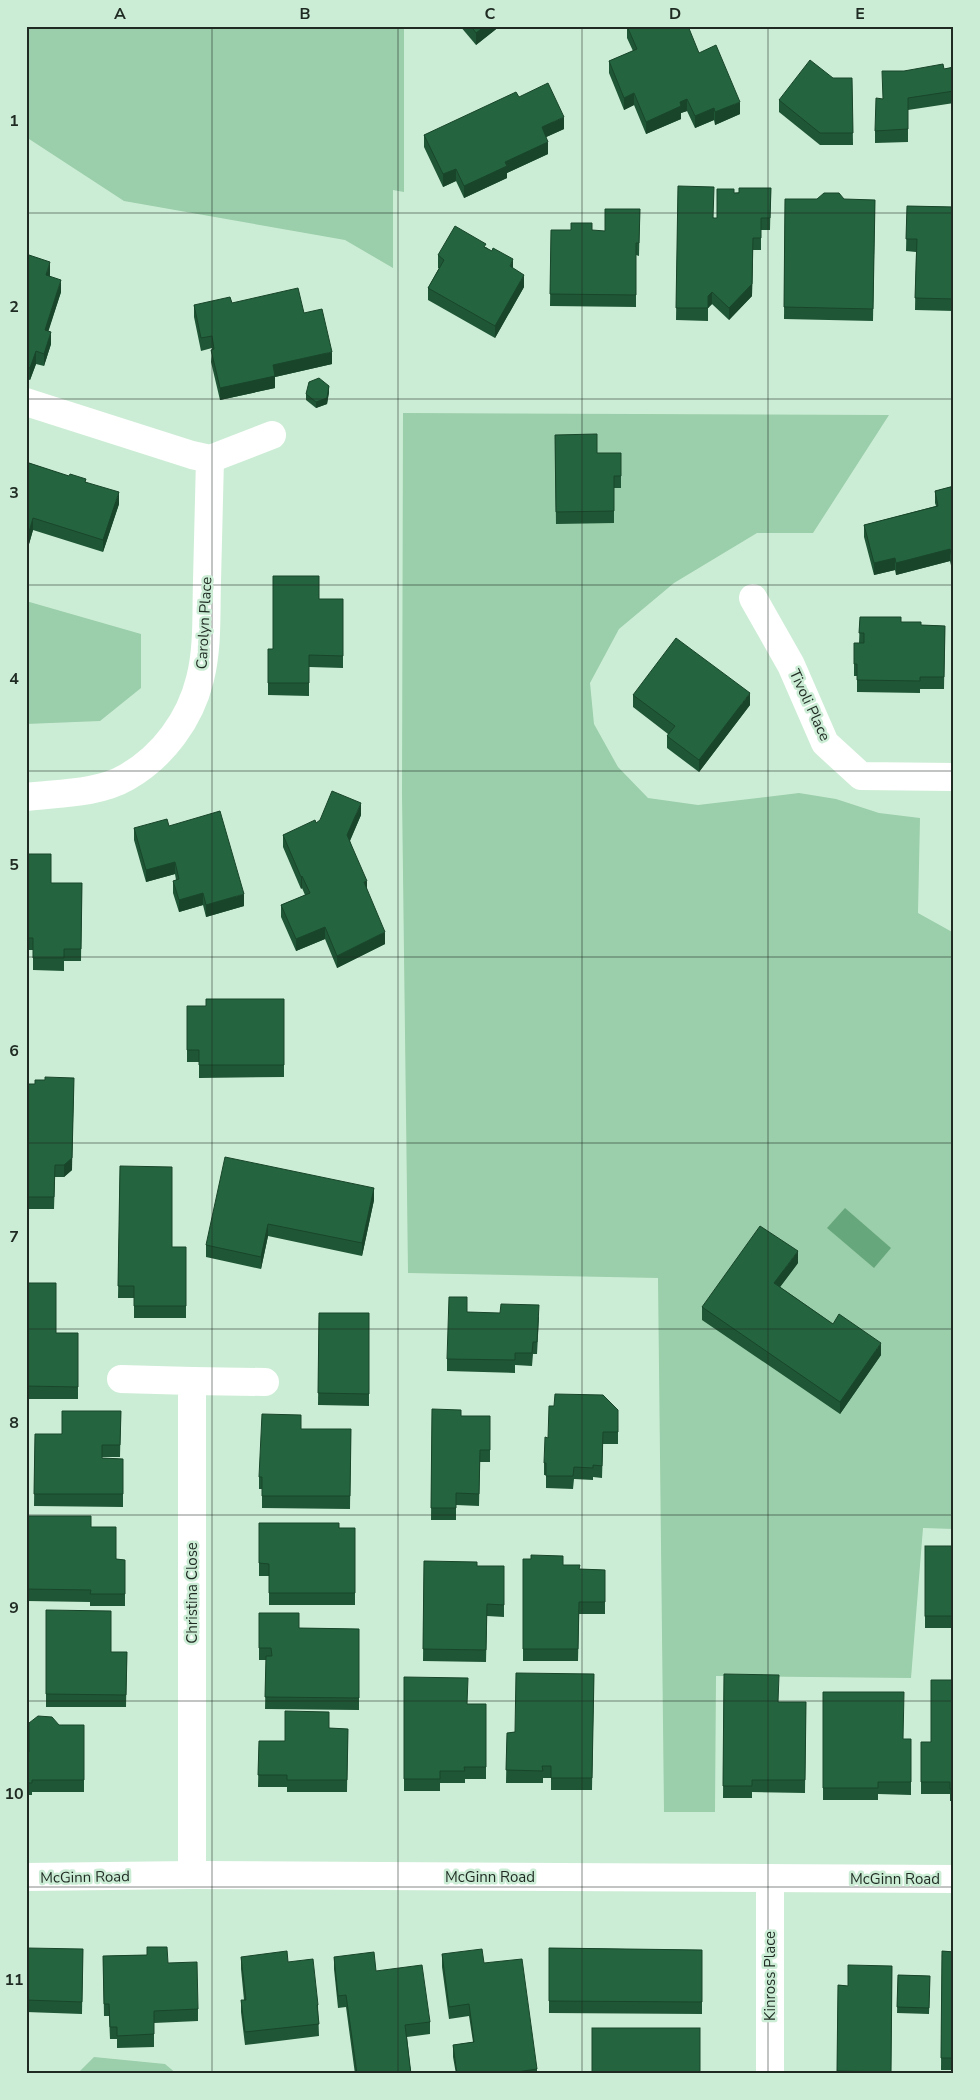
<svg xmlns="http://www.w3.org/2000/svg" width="980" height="2100" font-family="'Nunito Sans',sans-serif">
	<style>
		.green { fill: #9bceaa }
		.water { fill: #67a77c }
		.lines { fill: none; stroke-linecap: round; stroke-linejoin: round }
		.minor { stroke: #fff; stroke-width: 28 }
		.wall { fill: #1f5635 }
		.shaded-wall { fill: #19462b }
		.building { fill: #24643e; stroke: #19462b }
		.grid { fill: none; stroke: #1e2a22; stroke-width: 1; stroke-opacity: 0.55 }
		.labels { text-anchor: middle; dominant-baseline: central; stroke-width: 5; stroke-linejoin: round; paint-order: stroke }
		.street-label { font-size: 15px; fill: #1e2a22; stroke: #ccedd5 }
		.neatline { fill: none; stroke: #1e2a22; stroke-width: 2 }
		.grid-label { font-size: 16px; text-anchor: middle; font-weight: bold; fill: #1e2a22 }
	</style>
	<rect width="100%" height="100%" fill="#ccedd5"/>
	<g class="green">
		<path d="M26,26H404V192L393,190V268L345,240L124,201L26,137Z"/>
		<path d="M403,413L889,415L813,533H757L674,583L619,629L590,683L594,724L618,767L648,798L698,805L799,793L836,799L879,813L920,818L918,913L954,933V1529L923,1528L911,1678L716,1676L715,1812H664L658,1278L408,1273L402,794Z"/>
		<path d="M26,601L141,634V688L100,721L26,724Z"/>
		<path d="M94,2057L165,2064L177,2074H77Z"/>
	</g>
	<path class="water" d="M845,1208L891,1248L874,1268L827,1228Z"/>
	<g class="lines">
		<g class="minor">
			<path d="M26,402L192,455L210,459L272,435"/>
			<path d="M753,598L791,665L825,743L861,776L954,777"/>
			<path d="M26,797C58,793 98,794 127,777C163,756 190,720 200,679C208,648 206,613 207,581C208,540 209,499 210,459"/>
			<path d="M121,1379L192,1381V1875"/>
			<path d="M192,1381L265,1382"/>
			<path d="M26,1877L192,1875L954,1879"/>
			<path d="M770,2074V1878"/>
		</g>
	</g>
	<g class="wall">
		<path d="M460,26H500L476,45Z"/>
		<path d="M627,26L699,53L740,114L715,125L714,120L695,128L687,111L681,113V119L646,134L634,105L624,110L609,73V61L633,51L627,38Z"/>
		<path d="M954,67V103L908,110V142L875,143V131L883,99L904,71L944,69Z"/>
		<path d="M833,78H852L853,145H820L779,112V100Z"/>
		<path d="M519,97L564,129L546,137L548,154L507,173V178L464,198L456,181L443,187L424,147V135Z"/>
		<path d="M678,186L714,218H717L734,193L771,188L770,230H761V250H753L752,296L729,320L712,304L708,308V321L676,320Z"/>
		<path d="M785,199L875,200L873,321L784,319Z"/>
		<path d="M907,206L954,207V311L915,310L916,252L906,251Z"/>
		<path d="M640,209L639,256L636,255V307L550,306L551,230L605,231Z"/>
		<path d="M486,247L513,268L524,287L495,338L428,300V288L439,268H438V255Z"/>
		<path d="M26,254L50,274V276L61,292L48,331L51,344L44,366L36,364L30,380L26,379Z"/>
		<path d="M232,303L304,313L332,364L275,377V388L220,400L211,362L212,348L201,351L194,317V305Z"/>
		<path d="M329,392L327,404L316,408L306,400V394Z"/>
		<path d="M555,435L597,453H621V488H614V523L556,524Z"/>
		<path d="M26,462L86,482L119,504L103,552L33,530L29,544L26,543Z"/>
		<path d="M954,486V578L950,561L896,575L895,570L874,575L864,537V525L936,506L935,503V491Z"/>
		<path d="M319,599H343V668L309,667V696L268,695V649H273Z"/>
		<path d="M860,617L921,625L945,626L944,689H920V693L857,692V676H854V643H859Z"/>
		<path d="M633,695L750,705L699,772L667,748V736L668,734L633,707Z"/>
		<path d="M361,815L350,841L385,944L337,968L325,939L296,951L281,917V905L305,895L302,888L301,889L283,847V835L316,823Z"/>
		<path d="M169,826L244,906L206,917L203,905L179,912L173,893V881L176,880L175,874L146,882L134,840V828Z"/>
		<path d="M26,854L51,883H82L81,961H64V971L33,970V950H26Z"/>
		<path d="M284,999V1077L199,1078V1062H187V1006H206Z"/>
		<path d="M26,1084L72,1170L64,1177H55L54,1209H26Z"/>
		<path d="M120,1166L172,1247H186V1318H134V1298H118Z"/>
		<path d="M374,1188V1200L362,1256L268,1236L261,1269L206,1257V1245Z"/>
		<path d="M798,1263L780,1287L833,1324L881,1355L840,1414L702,1320V1307Z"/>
		<path d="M26,1283L56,1333H78V1399H26Z"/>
		<path d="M467,1312L539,1317L537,1354H533L532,1366L515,1365V1373L447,1371V1359Z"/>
		<path d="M319,1313H369V1406L318,1405Z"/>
		<path d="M432,1409L461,1416H490V1462H480L479,1506L456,1505V1520H431Z"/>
		<path d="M121,1411L120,1457H102V1458L123,1459V1507L34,1506L35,1434H62Z"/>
		<path d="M618,1422V1444H603L602,1478L593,1477V1480L574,1479L573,1489L546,1488V1475H544V1463L548,1438Z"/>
		<path d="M301,1429H351L350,1509L262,1508V1489H259V1477Z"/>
		<path d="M26,1516L91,1527L116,1559L125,1560V1606H90V1602L26,1601Z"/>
		<path d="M259,1523L339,1528H355V1605H269V1576H259Z"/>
		<rect x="925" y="1546" width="29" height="82"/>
		<path d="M523,1559L563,1565L580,1569L605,1570V1614H579L578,1661H523Z"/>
		<path d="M424,1561L477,1566H504V1617L487,1616L486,1662L423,1661Z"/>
		<path d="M46,1610L111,1652H127L126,1707H46Z"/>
		<path d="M259,1613L299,1628L359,1629V1710L265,1709L266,1660H259Z"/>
		<path d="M594,1674L592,1790H551V1778H543V1783H506L507,1733L515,1732Z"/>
		<path d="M724,1674L779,1702H806L805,1793L752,1792V1798H723Z"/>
		<path d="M404,1677L467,1704H486V1779H465V1783H440V1791H404Z"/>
		<path d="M954,1680V1801H950V1794H921V1742H931Z"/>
		<path d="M823,1692L903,1739H911V1795L878,1794V1800H823Z"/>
		<path d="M59,1725H84V1792H32V1795H26V1752H29Z"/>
		<path d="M329,1728L348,1729L347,1792H287V1787H258L259,1741H285Z"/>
		<path d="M147,1947L168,1963L198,2009V2021L154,2023V2047L117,2048V2039H110L109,2016H104L103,1956L147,1955Z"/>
		<path d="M549,1948L702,1950V2014L549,2013Z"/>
		<path d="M83,1949L82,2014L26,2012V1962Z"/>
		<path d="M942,1951L954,1952V2070H941Z"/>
		<path d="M442,1954L484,1963L537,2069V2074H456L453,2057V2045L473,2042L469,2016L449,2019L442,1967Z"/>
		<path d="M241,1957L288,1962L318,2005L319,2036L245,2045L241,2012V2000H244L241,1969Z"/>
		<path d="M334,1957L376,1971L430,2022V2034L407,2037L411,2074H355L346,2007L338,2008L334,1969Z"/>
		<path d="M892,1966L891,2074H837L838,1985L848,1986Z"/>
		<path d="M898,1975L930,1976L929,2014L897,2013Z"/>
	</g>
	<g class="shaded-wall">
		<path d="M485,26H500L476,45V33Z"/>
		<path d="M634,93V105L624,110V98Z"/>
		<path d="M687,99V111L681,113V119L646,134V122L680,102Z"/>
		<path d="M740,102V114L715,125V112Z"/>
		<path d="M714,108V120L695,128V116Z"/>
		<path d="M564,117V129L542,139V127Z"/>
		<path d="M548,142V154L507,173V178L464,198V186L505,162Z"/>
		<path d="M456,169V181L443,187V174Z"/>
		<path d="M753,238L752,296L729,320V308Z"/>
		<path d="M513,259V272L510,266Z"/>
		<path d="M50,262V274L46,287V275Z"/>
		<path d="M524,275V287L495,338V326Z"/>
		<path d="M61,280V292L45,342V330Z"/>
		<path d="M712,292V304L708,308V321V296Z"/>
		<path d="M51,332V344L44,366V354Z"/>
		<path d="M36,351V364L30,380V368Z"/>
		<path d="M332,352V364L275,377V388L220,400V388L273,365Z"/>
		<path d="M329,386V392L327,404L316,408V402Z"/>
		<path d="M119,492V504L103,552V540Z"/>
		<path d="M33,518V530L29,544V532Z"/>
		<path d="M950,549V561L896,575V563Z"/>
		<path d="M895,558V570L874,575V563Z"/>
		<path d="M750,693V705L699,772V760Z"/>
		<path d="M361,803V815L347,847V835Z"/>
		<path d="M175,862V874L146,882V870Z"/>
		<path d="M302,876V888L301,889V877Z"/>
		<path d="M367,881V893L364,882Z"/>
		<path d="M203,893V905L179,912V900Z"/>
		<path d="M244,894V906L206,917V905Z"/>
		<path d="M325,927V939L296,951V939Z"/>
		<path d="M385,932V944L337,968V956Z"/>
		<path d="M74,1078L72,1170L64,1177V1165Z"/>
		<path d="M374,1188V1200L362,1256V1243Z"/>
		<path d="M268,1224V1236L261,1269V1257Z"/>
		<path d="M798,1251V1263L774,1295V1283Z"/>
		<path d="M881,1343V1355L840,1414V1402Z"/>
	</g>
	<g class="building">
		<path d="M471,26H485L476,33Z"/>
		<path d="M627,26H688L699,53L716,45L740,102L715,112L714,108L695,116L687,99L680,102L681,106L646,122L634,93L624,98L609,61L637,49Z"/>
		<path d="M810,60L833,78H852L853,133H820L779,100Z"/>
		<path d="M943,64L944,69L954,67V91L908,98V129L875,131L876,98L883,99L882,71H904Z"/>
		<path d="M548,83L564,117L542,127L548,142L505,162L507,166L464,186L456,169L443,174L424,135L516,92L519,97Z"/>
		<path d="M678,186L714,187L713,218H717V189H734V193H739V188H771L770,218H761V238H753L752,284L729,308L712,292L708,296V308H676Z"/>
		<path d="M824,193H839L844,199L875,200L873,309L784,307L785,199H817Z"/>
		<path d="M907,206L954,207V299L915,298L917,239H906Z"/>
		<path d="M605,209H640L639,243H636V295L550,294L551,230H571V223H592V230L605,231Z"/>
		<path d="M455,226L486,244L484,247L492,251L493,248L513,259L510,266L524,275L495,326L428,288L444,260L438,255Z"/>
		<path d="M26,254L50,262L46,275L61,280L45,330L51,332L44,354L36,351L30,368L26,367Z"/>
		<path d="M298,288L304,313L322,309L332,352L273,365L275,376L220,388L211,350L214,349L212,336L201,338L194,305L230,297L232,303Z"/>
		<path d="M319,378L329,386L327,398L316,402L306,394L309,382Z"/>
		<path d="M597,434V453H621V476H614V511L556,512L555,435Z"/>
		<path d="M26,462L69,476L70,474L86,479L85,482L119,492L103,540L33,518L29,532L26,531Z"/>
		<path d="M954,486V566L950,549L896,563L895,558L874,563L864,525L938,506L935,491Z"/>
		<path d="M273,576H319V599H343V656L309,655V683H268V649H273Z"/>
		<path d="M860,617H901V622H921V625L945,626L944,677H920V681L857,680V664H854V643H864V633H859Z"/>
		<path d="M676,638L750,693L699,760L667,736L675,726L633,695Z"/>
		<path d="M332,791L361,803L347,835L367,881L364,882L385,932L337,956L325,927L296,939L281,905L310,893L302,876L301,877L283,835L315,820L316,823L320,820Z"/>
		<path d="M220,811L244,894L206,905L203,893L179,900L173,881L179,879L175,862L146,870L134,828L167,819L169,826Z"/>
		<path d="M26,854H51V883H82L81,949H64V958H33V938H26Z"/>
		<path d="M206,999H284V1065H199V1050H187V1006H206Z"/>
		<path d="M45,1077L74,1078L72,1158L64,1165H55L54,1197H26V1084H35V1080H45Z"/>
		<path d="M225,1157L374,1188L362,1243L268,1224L261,1257L206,1245Z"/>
		<path d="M120,1166L172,1167V1247H186V1306H134V1286H118Z"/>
		<path d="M760,1226L798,1251L774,1283L833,1324L839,1314L881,1343L840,1402L702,1307Z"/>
		<path d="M26,1283H56V1333H78V1387L26,1386Z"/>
		<path d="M449,1297H467V1312L500,1313L501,1304L539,1305L537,1342H533L532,1353H515V1360L447,1359Z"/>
		<path d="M319,1313H369V1394L318,1393Z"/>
		<path d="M555,1394L603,1395L618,1410V1432H603L602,1466L593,1465V1468L574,1467L573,1476H546V1463H544L545,1437L548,1438L549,1406H554Z"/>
		<path d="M432,1409L461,1410V1416H490V1450H480L479,1494L456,1493V1508H431Z"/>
		<path d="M62,1411H121L120,1445H102V1458L123,1459V1494H34L35,1434H62Z"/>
		<path d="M262,1414L301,1415V1429H351L350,1496H262V1477H259Z"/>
		<path d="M26,1516H91V1527H116V1559L125,1560V1594H90L91,1590L26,1589Z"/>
		<path d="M259,1523H339V1528H355V1593H269V1564L259,1563Z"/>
		<rect x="925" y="1546" width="29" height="70"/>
		<path d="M531,1555L563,1556V1565H580L579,1569L605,1570V1602H579L578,1649H523V1559H531Z"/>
		<path d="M424,1561L477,1562V1566H504V1605L487,1604L486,1650L423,1649Z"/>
		<path d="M46,1610L111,1611V1652H127L126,1695L46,1694Z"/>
		<path d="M259,1613H299V1628L359,1629V1698L265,1697L266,1656H272L271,1648H259Z"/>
		<path d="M516,1673L594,1674L592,1778H551V1766H542L543,1771L506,1770L507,1733L515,1732Z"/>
		<path d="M724,1674L779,1675L778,1702H806L805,1780H752V1786H723Z"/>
		<path d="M404,1677L468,1678L467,1704H486V1767H464L465,1771H440V1779H404Z"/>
		<path d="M931,1680H954V1789H950V1782H921V1742H931Z"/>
		<path d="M823,1692H904L903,1739H911V1782H878V1788H823Z"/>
		<path d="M285,1711L329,1712V1728L348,1729L347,1780H287V1775H258L259,1741H285Z"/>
		<path d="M38,1716L52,1717L59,1725H84V1780H32V1783H26V1752H29V1723Z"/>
		<path d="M147,1947H167L168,1963L197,1962L198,2009L154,2011V2034L117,2036V2027H110L109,2004H104L103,1956L147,1955Z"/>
		<path d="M27,1948L83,1949L82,2002L26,2000Z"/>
		<path d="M549,1948L702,1950V2002L549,2001Z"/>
		<path d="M482,1949L484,1963L522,1959L537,2069L504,2074H457L453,2045L474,2042L469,2004L449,2007L442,1954Z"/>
		<path d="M287,1951L288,1962L313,1959L318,2005H317L319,2024L245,2032L241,2000H246L241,1957Z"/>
		<path d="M942,1951L954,1952V2058H941Z"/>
		<path d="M374,1952L376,1971L422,1965L430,2022L405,2025L411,2074H357L346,1995L338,1996L334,1957Z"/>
		<path d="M848,1965L892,1966L891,2072L837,2071L838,1985L848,1986Z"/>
		<path d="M898,1975L930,1976L929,2008L897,2007Z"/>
		<rect x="592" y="2028" width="108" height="46"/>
	</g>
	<path class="grid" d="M212,26V2074M398,26V2074M582,26V2074M768,26V2074M26,213H954M26,399H954M26,585H954M26,771H954M26,957H954M26,1143H954M26,1329H954M26,1515H954M26,1701H954M26,1887H954"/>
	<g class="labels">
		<g class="street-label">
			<text transform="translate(204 623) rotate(-87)">Carolyn Place</text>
			<text transform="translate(810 705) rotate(65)">Tivoli Place</text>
			<text transform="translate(192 1593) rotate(-90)">Christina Close</text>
			<text transform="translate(85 1877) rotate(-1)">McGinn Road</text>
			<text x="490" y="1877">McGinn Road</text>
			<text x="895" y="1879">McGinn Road</text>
			<text transform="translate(770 1976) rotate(-90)">Kinross Place</text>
		</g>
	</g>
	<rect width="980" height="2100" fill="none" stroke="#ccedd5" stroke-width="55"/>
	<rect x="28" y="28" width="924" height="2044" class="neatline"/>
	<g class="grid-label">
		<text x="120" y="19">A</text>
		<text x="305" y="19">B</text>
		<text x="490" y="19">C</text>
		<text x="675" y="19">D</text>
		<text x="860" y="19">E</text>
		<text x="14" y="126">1</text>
		<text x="14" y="312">2</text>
		<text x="14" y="498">3</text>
		<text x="14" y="684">4</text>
		<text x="14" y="870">5</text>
		<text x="14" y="1056">6</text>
		<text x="14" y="1242">7</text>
		<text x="14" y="1428">8</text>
		<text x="14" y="1613">9</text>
		<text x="14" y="1799">10</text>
		<text x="14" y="1985">11</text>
	</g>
</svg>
